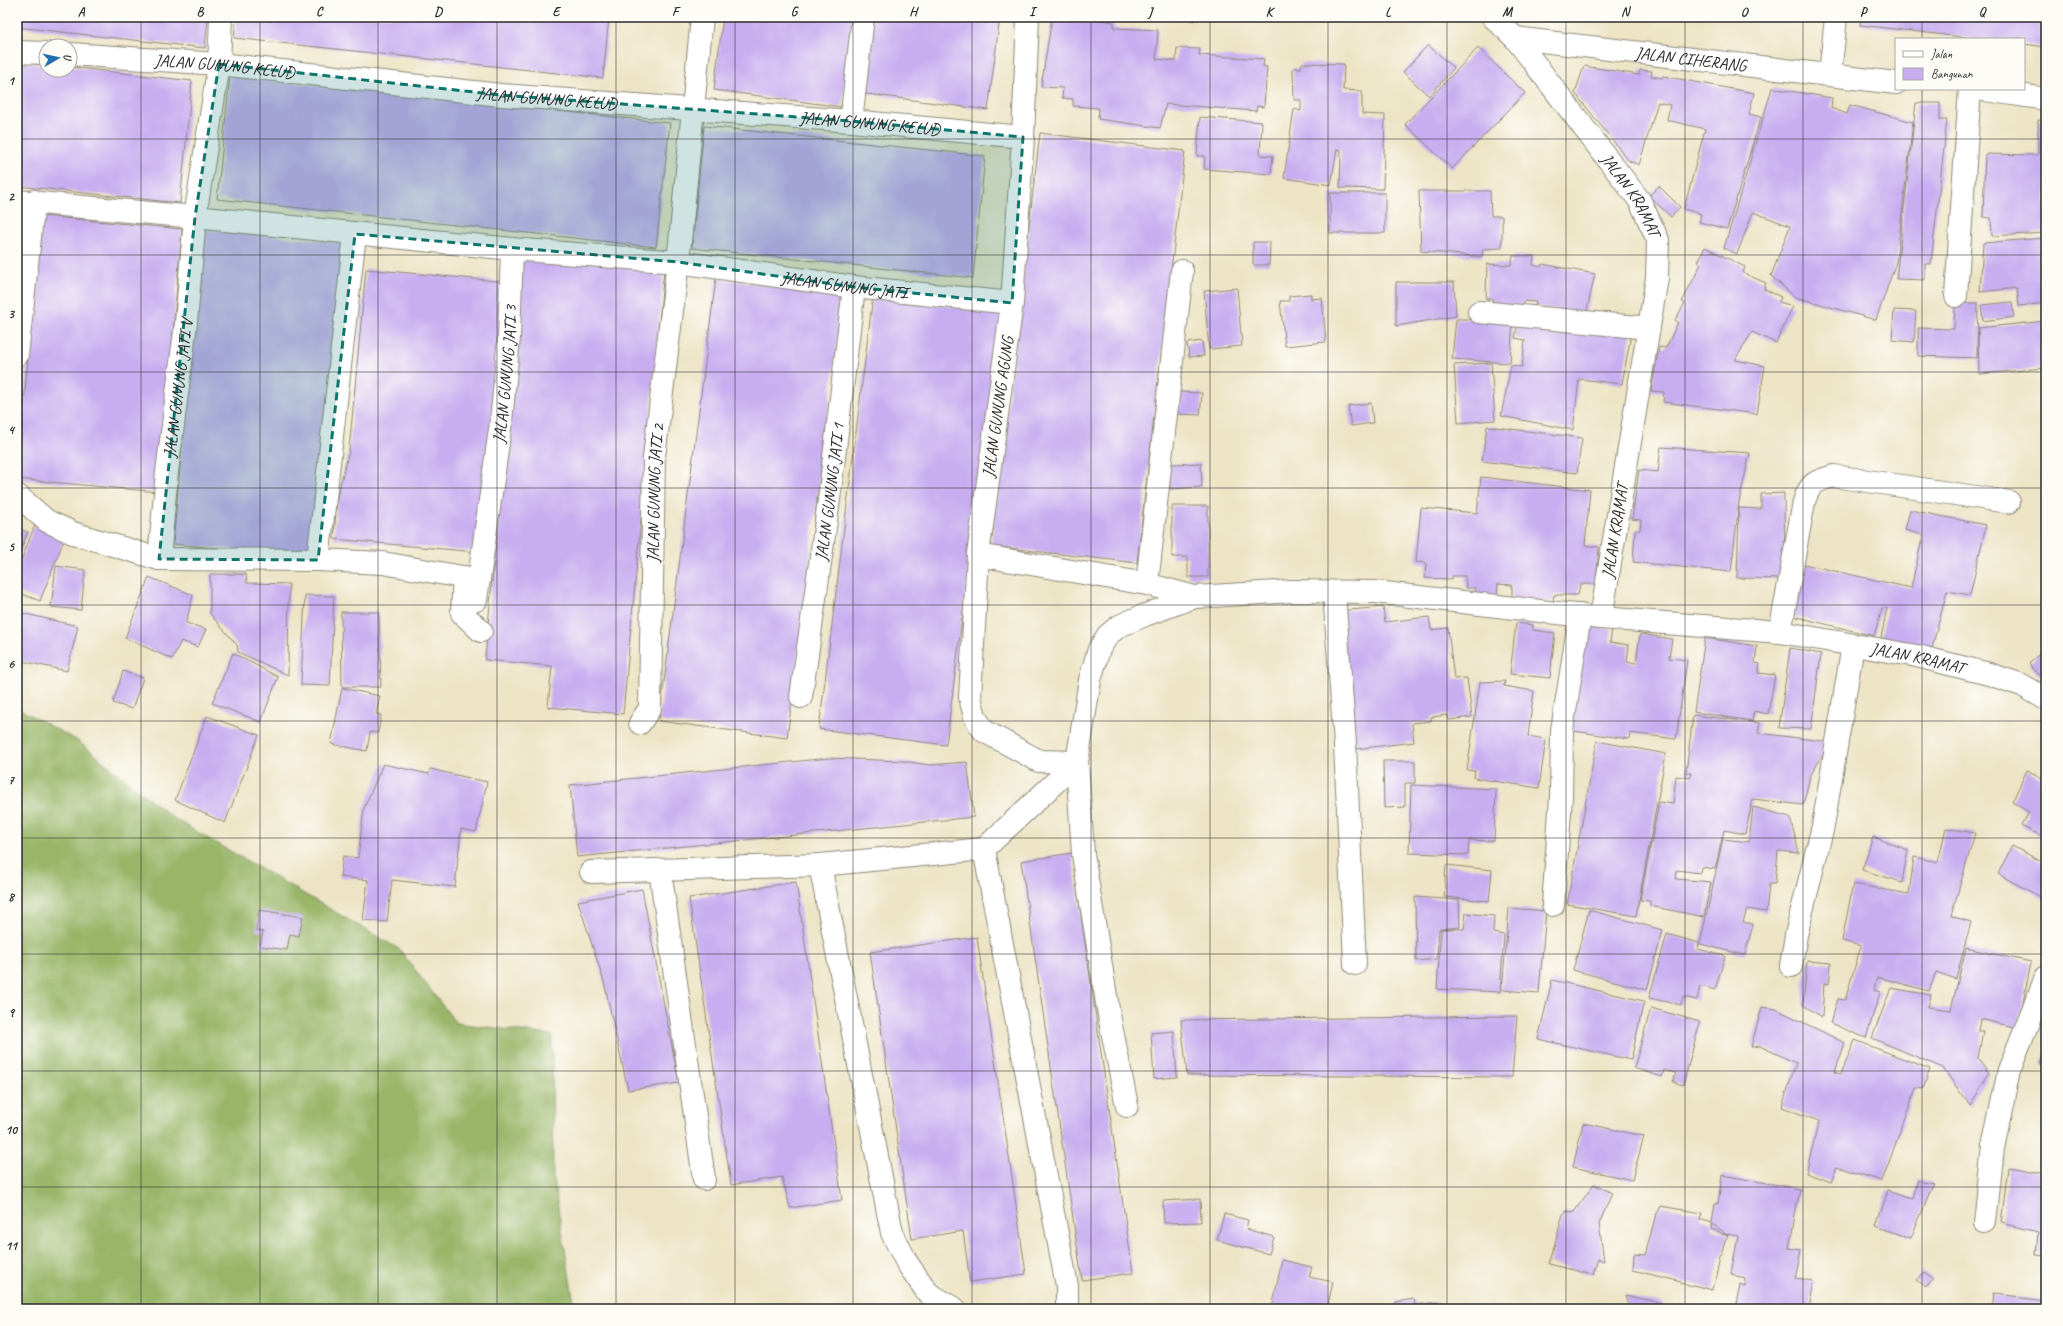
<svg xmlns="http://www.w3.org/2000/svg" width="2063" height="1326" font-family="Caveat,sans-serif">
	<style>
		.forest { fill: #98b567; stroke: #627049 }
		.building { fill: #c8aef0 }
		.lines { fill: none; stroke-linecap: round; stroke-linejoin: round }
		.minor-casing { stroke: #8c8878; stroke-width: 24 }
		.minor { stroke: #fff; stroke-width: 22 }
		.marked { fill: #0f766e; fill-opacity: 0.2; stroke: #0f766e; stroke-width: 3; stroke-dasharray: 8 5; stroke-linejoin: round }
		.grid { fill: none; stroke: #2b2b2b; stroke-width: 1; stroke-opacity: 0.55 }
		.labels { text-anchor: middle; dominant-baseline: central; stroke-width: 3.5; stroke-linejoin: round; paint-order: stroke }
		.street-label { font-size: 17px; fill: #2b2b2b; stroke: #fdfcf7 }
		.neatline { fill: none; stroke: #2b2b2b; stroke-width: 1.5 }
		.grid-label { font-size: 13px; text-anchor: middle; font-weight: bold; fill: #2b2b2b }
	</style>
	<rect width="100%" height="100%" fill="#fdfcf7"/>
	<filter id="ink" filterUnits="userSpaceOnUse"><feTurbulence type="fractalNoise" baseFrequency=".025" numOctaves="2"/><feDisplacementMap in="SourceGraphic" scale="8" xChannelSelector="R" yChannelSelector="G"/><feConvolveMatrix kernelMatrix="1 2 1 2 8 2 1 2 1" color-interpolation-filters="sRGB"/></filter>
	<filter id="wash" filterUnits="userSpaceOnUse"><feTurbulence type="fractalNoise" baseFrequency=".012" numOctaves="4" result="noise"/><feDisplacementMap in="SourceGraphic" scale="16" xChannelSelector="R" yChannelSelector="G"/><feGaussianBlur stdDeviation="0.9" result="paint"/><feColorMatrix in="noise" values="0 0 0 0 0 0 0 0 0 0 0 0 0 0 0 0 0 1.4 0 .05"/><feComposite in="paint" operator="in"/></filter>
	<g filter="url(#wash)">
		<rect width="100%" height="100%" fill="#ede4c5"/>
		<path class="forest" d="M17,708L78,741L173,818L399,949L456,1023L552,1035L553,1177L575,1309H17Z"/>
		<g id="blocks">
			<g class="building">
				<path d="M17,17H208L205,48L17,27Z"/>
				<path d="M236,17H609L603,78L234,38Z"/>
				<path d="M723,17H853L842,107L714,90Z"/>
				<path d="M870,17H1000L988,110L860,93Z"/>
				<path d="M1052,17H1080L1114,22V28L1158,30L1156,59L1176,61L1177,48L1200,49L1199,55L1264,59L1263,66L1267,67L1264,107L1257,106L1256,111L1166,104L1160,128L1098,119L1099,108L1073,106V99L1062,98L1063,88L1041,87Z"/>
				<path d="M1181,17H1195L1194,21Z"/>
				<path d="M1794,17H1819L1818,21Z"/>
				<path d="M1861,17H2046V47L2024,44V39H1979L1860,25Z"/>
				<path d="M1428,45L1454,68L1429,96L1403,72Z"/>
				<path d="M1478,48L1525,93L1452,169L1405,124Z"/>
				<path d="M17,62L46,65V70H70V67L192,81L180,203L17,186Z"/>
				<path d="M1302,63L1344,64L1343,90L1362,91V114L1385,115L1383,189L1340,188L1341,150L1337,149L1331,185L1284,178L1294,109L1301,111V100H1294L1293,68H1301Z"/>
				<path d="M1584,66L1639,75L1640,70L1652,71L1651,76L1662,78L1663,76L1754,93L1749,114L1761,117L1727,229L1699,222L1701,214L1684,209L1705,129L1667,120L1670,105L1658,102L1639,165L1629,161L1575,93Z"/>
				<path d="M230,76L670,123L656,247L217,199Z"/>
				<path d="M1772,88L1832,98L1831,108L1847,114L1850,105L1913,122L1896,262L1876,320L1795,297L1771,276L1790,226L1753,212L1737,254L1724,248Z"/>
				<path d="M1916,103H1940V120H1947L1931,264H1925V280L1896,279Z"/>
				<path d="M1200,117L1262,122L1260,155L1273,156L1271,174L1204,169L1205,156H1197Z"/>
				<path d="M2038,120L2046,121V233L1992,236L1991,218L1983,217L1985,154L2038,155Z"/>
				<path d="M704,126L985,156L973,278L692,248Z"/>
				<path d="M1040,133L1185,151L1137,563L991,546Z"/>
				<path d="M1659,186L1680,207L1671,217L1649,196Z"/>
				<path d="M1419,191H1490L1491,216H1502V248L1483,249L1482,257L1421,251Z"/>
				<rect x="1330" y="193" width="55" height="40"/>
				<path d="M41,216L182,229L159,492L17,479Z"/>
				<path d="M202,229L344,243L315,557L173,544Z"/>
				<path d="M2046,238V303L2019,306L2017,288L1980,292L1983,243Z"/>
				<path d="M1253,242H1270L1269,265H1253Z"/>
				<path d="M1705,247L1745,267L1743,273L1766,283L1764,289L1781,297L1779,302L1793,306L1776,343L1752,332L1735,360L1765,366L1757,414L1663,402L1664,392L1651,391L1659,347L1666,348L1678,322L1675,320L1685,303L1682,302L1701,264L1698,262Z"/>
				<path d="M521,256L664,269L623,714L548,707L552,666L485,660Z"/>
				<path d="M1513,256H1534L1533,265L1541,267L1542,264L1595,274L1586,314L1535,306L1536,302L1524,301L1522,310L1492,307L1493,299H1486L1487,264L1511,265Z"/>
				<path d="M366,269L507,282L476,552L334,539L337,497L349,451Z"/>
				<path d="M716,278L843,295L787,738L659,721Z"/>
				<path d="M1396,282H1454L1456,316L1396,326Z"/>
				<path d="M1237,288L1242,346L1209,349L1204,291Z"/>
				<path d="M1311,294V299L1322,298L1326,342L1285,346L1280,301H1289V296Z"/>
				<path d="M873,296L1001,313L946,745L819,729Z"/>
				<path d="M2012,302L2014,317L1983,321L1981,305Z"/>
				<path d="M1955,303H1978L1977,358L1918,356V328L1954,329Z"/>
				<path d="M1894,310L1916,311L1914,342L1892,340Z"/>
				<path d="M1472,315L1513,318L1510,363L1452,359L1456,319H1471Z"/>
				<path d="M2046,321V368L1979,374L1978,328Z"/>
				<path d="M1518,322L1632,329L1622,384L1579,379L1573,430L1501,416L1511,365L1522,367L1525,340L1515,338Z"/>
				<path d="M1202,341L1204,356L1189,357L1187,343Z"/>
				<path d="M1491,363L1495,420L1458,423L1454,365Z"/>
				<path d="M1178,392L1202,393L1200,415L1177,414Z"/>
				<path d="M1371,403L1373,423L1351,426L1348,406Z"/>
				<path d="M1487,426L1582,438L1577,473L1482,461Z"/>
				<path d="M1661,447L1750,453L1739,502L1731,572L1633,562L1635,530H1640L1641,520L1632,519L1639,470L1658,472Z"/>
				<path d="M1201,463L1202,487L1170,489L1169,464Z"/>
				<path d="M1481,477L1590,490L1585,545L1599,547L1596,584H1580L1578,595H1554L1553,602L1512,599V585L1498,584L1497,596L1476,597L1475,588H1466L1465,576H1452V579L1425,578L1426,563L1416,562L1421,508L1477,513Z"/>
				<path d="M1784,493L1785,579L1737,578L1739,508L1761,509V494Z"/>
				<path d="M2045,502H2046V522H2043Z"/>
				<path d="M1172,506H1208V577H1188V557H1172Z"/>
				<path d="M1910,510L1986,525L1970,595L1947,591L1932,648L1881,638L1887,608H1882L1874,636L1789,615L1799,563L1911,588L1923,535L1905,530Z"/>
				<path d="M35,525L65,537L40,601L17,592V571Z"/>
				<path d="M17,528L28,532L17,559Z"/>
				<path d="M56,566L85,570L81,610L51,607Z"/>
				<path d="M210,574H246L247,583L289,584L288,675L238,652L237,645L210,614Z"/>
				<path d="M149,577L193,595L186,623L206,629L198,647L181,641L172,659L125,638Z"/>
				<path d="M305,595L334,596L330,686L301,685Z"/>
				<path d="M1383,607L1385,622L1429,617L1431,630L1448,628L1454,679L1467,678L1472,717L1449,720L1448,715L1431,717V721L1412,723L1414,742L1355,749L1339,611Z"/>
				<path d="M17,612L78,626L67,671L17,660Z"/>
				<path d="M341,612H379L381,687H342Z"/>
				<path d="M1516,623L1533,625V630L1555,633L1550,678L1510,674Z"/>
				<path d="M1582,625L1612,629L1610,642L1629,645L1627,662L1636,663L1640,634L1672,639L1669,658L1687,660L1676,739L1630,733L1629,739L1566,730Z"/>
				<path d="M1705,638L1757,646L1755,663L1760,664L1758,673L1775,675L1768,714L1754,711L1752,721L1694,712Z"/>
				<path d="M2046,647V682L2029,664Z"/>
				<path d="M1790,648L1821,654L1811,729L1779,728Z"/>
				<path d="M233,653L278,677L261,722L212,703Z"/>
				<path d="M123,671L143,678L132,709L113,703Z"/>
				<path d="M1505,681L1504,686L1534,691L1528,736L1546,739L1539,788L1474,778L1475,771L1467,770L1480,682Z"/>
				<path d="M342,688L380,696L376,714L381,715L378,733L370,732L367,751L331,744Z"/>
				<path d="M1693,715L1760,723L1758,733L1831,742L1810,776L1803,805L1753,799L1745,834L1724,830L1715,869L1701,867L1700,873L1677,870L1676,879L1711,882L1704,917L1650,906V901L1640,900L1659,802L1673,804L1676,776L1690,778L1691,773H1686Z"/>
				<path d="M207,716L259,735L225,823L175,800Z"/>
				<path d="M1597,741L1666,754L1636,916L1567,904Z"/>
				<path d="M829,758L902,761L930,765L967,762L974,817L577,857L570,785Z"/>
				<path d="M1383,761H1415V783H1405V807L1384,808Z"/>
				<path d="M383,764L429,774L430,769L487,782L476,832L461,829L455,887L392,880L387,922L363,920L368,880L340,877L343,856L358,858L364,808Z"/>
				<path d="M2027,770L2046,780V838L2021,826L2029,812L2012,802Z"/>
				<path d="M1411,785L1496,789L1494,841L1469,840L1468,855L1409,853Z"/>
				<path d="M1753,807L1790,817L1799,853L1778,851L1775,884H1769L1766,912L1747,909L1743,922L1753,924L1745,955L1700,944L1723,839L1749,842Z"/>
				<path d="M1946,828L1975,833L1951,916L1971,922L1956,979L1936,972L1929,991L1877,977L1874,990L1880,992L1866,1038L1830,1023L1838,999L1845,1000L1861,946L1842,941L1853,884L1909,894L1914,857L1938,862Z"/>
				<path d="M1873,837L1908,850L1902,882L1862,870Z"/>
				<path d="M2012,846L2046,864V900L1998,874Z"/>
				<path d="M1072,853L1133,1273L1082,1280L1021,861Z"/>
				<path d="M1446,865L1492,870L1489,901L1444,897Z"/>
				<path d="M796,882L842,1200L790,1208L782,1177L731,1185L689,898Z"/>
				<path d="M642,889L679,1083L628,1090L604,982L578,901Z"/>
				<path d="M1415,897L1459,900L1460,927L1439,929L1437,959L1416,961Z"/>
				<path d="M1509,908L1546,911L1539,993L1502,990Z"/>
				<path d="M259,910L303,917L299,936L290,934L287,950L260,946L263,932L256,931Z"/>
				<path d="M1589,910L1663,930L1647,990L1573,970Z"/>
				<path d="M1466,913L1494,916L1493,933L1504,935L1500,992L1437,989L1441,929H1464Z"/>
				<path d="M1667,934L1699,943L1698,949L1725,956L1715,990L1700,986L1697,1000L1683,997L1681,1005L1649,998Z"/>
				<path d="M977,937L1026,1274L970,1282L963,1231L912,1239L870,952Z"/>
				<path d="M1966,948L2031,962L2018,1028L1980,1019L1978,1031H1983L1978,1058L1989,1073L1970,1106L1943,1068L1872,1038L1891,988L1931,995L1928,1007L1951,1010Z"/>
				<path d="M1807,961L1831,963L1829,984L1824,983L1822,1017L1803,1005Z"/>
				<path d="M1552,980L1644,1001L1631,1060L1538,1039Z"/>
				<path d="M1762,1007L1776,1009L1845,1043L1835,1072L1841,1074L1855,1040L1930,1069L1923,1089L1916,1088L1882,1181L1837,1167L1831,1182L1806,1173L1819,1121L1782,1107L1796,1063L1760,1046L1751,1047Z"/>
				<path d="M1651,1008L1700,1022L1683,1085L1673,1082L1676,1073L1664,1070L1662,1077L1634,1068Z"/>
				<path d="M1517,1016L1512,1077L1187,1075L1181,1020Z"/>
				<path d="M1174,1031L1177,1077L1154,1079L1151,1033Z"/>
				<path d="M2046,1048V1068L2041,1064Z"/>
				<path d="M1583,1123L1644,1136L1632,1180L1573,1167Z"/>
				<path d="M2009,1167L2046,1174V1254L2036,1253L2038,1233L2002,1224Z"/>
				<path d="M1722,1175L1800,1189L1789,1248L1801,1250L1795,1278L1814,1281L1809,1309H1735L1740,1284L1745,1286L1746,1278L1731,1275L1738,1236L1727,1234L1712,1224L1711,1229L1728,1235L1722,1255L1720,1256L1713,1290L1633,1270L1634,1254L1645,1255L1656,1214L1660,1206L1702,1213L1700,1219L1712,1223L1715,1204H1718Z"/>
				<path d="M1918,1180L1934,1183L1911,1238L1876,1225L1888,1190L1913,1198Z"/>
				<path d="M1594,1184L1612,1193L1599,1224L1604,1261L1598,1259L1593,1275L1549,1264L1564,1211L1574,1212Z"/>
				<path d="M1200,1199L1201,1222L1164,1223L1163,1201Z"/>
				<path d="M1224,1214L1248,1220L1246,1229L1274,1237L1269,1254L1217,1240Z"/>
				<path d="M1282,1260L1312,1267L1309,1277L1333,1282L1327,1309H1272Z"/>
				<path d="M1923,1271L1933,1278L1926,1288L1916,1280Z"/>
				<path d="M1625,1295L1662,1303L1663,1309H1629Z"/>
				<path d="M1993,1295L2046,1301V1309H1991Z"/>
				<path d="M1414,1299L1415,1305L1438,1302L1439,1309H1396V1302Z"/>
			</g>
		</g>
	</g>
	<g filter="url(#ink)">
		<use href="#blocks" fill-opacity="0" stroke="#8c8878" stroke-width="1"/>
		<g class="lines">
			<g class="minor-casing">
				<g id="minor">
					<path d="M1028,17L1023,137L1012,303L978,555L970,697L975,717L984,731L1039,761L1077,762L1083,854L1109,1015L1127,1106"/>
					<path id="s1" d="M1493,17L1515,38L1640,201L1658,240L1657,278L1601,618"/>
					<path id="s2" d="M1515,38L1896,83"/>
					<path d="M17,52L46,53"/>
					<path id="s3" d="M70,54L219,64L501,95L851,121L1023,137"/>
					<path d="M1830,75L1836,17"/>
					<path d="M1978,89L2046,99"/>
					<path d="M851,121L863,17"/>
					<path id="s4" d="M17,201L195,217L512,249L678,262L854,287L1012,303"/>
					<path d="M1956,296L1970,89"/>
					<path d="M1479,312L1649,328"/>
					<path d="M17,355L34,201"/>
					<path d="M17,495L47,521L73,533L159,559L318,560L383,563L479,580"/>
					<path d="M978,555L1147,584L1195,597"/>
					<path id="s5" d="M159,559L167,472L186,323L195,217L219,64L221,17"/>
					<path d="M318,560L355,234"/>
					<path d="M464,577L462,613L481,631"/>
					<path d="M1147,584L1182,271"/>
					<path d="M1334,592L1345,744L1355,964"/>
					<path id="s6" d="M476,600L501,422L509,338L512,249"/>
					<path d="M1780,632L1804,502C1810,482 1816,481 1834,476L2009,502"/>
					<path id="s7" d="M801,697L829,500L854,287"/>
					<path id="s8" d="M640,723L650,708L654,457L678,262L702,17"/>
					<path d="M984,849L1067,1286V1309"/>
					<path d="M820,865L892,1233L907,1263L928,1293L955,1309"/>
					<path d="M660,870L704,1179"/>
					<path id="s9" d="M591,872L820,865L984,849L1077,762L1090,680L1099,649L1108,635L1119,626L1145,615L1195,597L1292,591L1375,592L1601,618L1780,632L1917,656L1989,674L2022,685L2046,699"/>
					<path d="M1553,905L1561,798L1562,730L1580,615"/>
					<path d="M1791,966L1796,935L1823,826L1853,645"/>
					<path d="M1985,1223L1993,1147L2009,1070L2046,977"/>
				</g>
			</g>
			<use href="#minor" class="minor"/>
		</g>
	</g>
	<path class="marked" d="M219,64L501,95L851,121L1023,137L1012,303L854,287L678,262L355,234L318,560L159,559L195,217Z"/>
	<path class="grid" d="M141,17V1309M260,17V1309M378,17V1309M497,17V1309M616,17V1309M735,17V1309M853,17V1309M972,17V1309M1091,17V1309M1210,17V1309M1328,17V1309M1447,17V1309M1566,17V1309M1685,17V1309M1803,17V1309M1922,17V39M1922,89V1309M17,139H2046M17,255H2046M17,372H2046M17,488H2046M17,605H2046M17,721H2046M17,838H2046M17,954H2046M17,1071H2046M17,1187H2046"/>
	<g class="labels">
		<g class="street-label">
			<text stroke="none"><textPath href="#s2" startOffset="177">JALAN CIHERANG</textPath></text>
			<text stroke="none"><textPath href="#s3" startOffset="155">JALAN GUNUNG KELUD</textPath></text>
			<text stroke="none"><textPath href="#s3" startOffset="479">JALAN GUNUNG KELUD</textPath></text>
			<text stroke="none"><textPath href="#s3" startOffset="803">JALAN GUNUNG KELUD</textPath></text>
			<text stroke="none"><textPath href="#s1" startOffset="226">JALAN KRAMAT</textPath></text>
			<text stroke="none"><textPath href="#s4" startOffset="832">JALAN GUNUNG JATI</textPath></text>
			<text stroke="none"><textPath href="#s6" startOffset="228">JALAN GUNUNG JATI 3</textPath></text>
			<text stroke="none"><textPath href="#s5" startOffset="172">JALAN GUNUNG JATI V</textPath></text>
			<text transform="translate(998 407) rotate(-82)">JALAN GUNUNG AGUNG</text>
			<text stroke="none"><textPath href="#s7" startOffset="207">JALAN GUNUNG JATI 1</textPath></text>
			<text stroke="none"><textPath href="#s8" startOffset="233">JALAN GUNUNG JATI 2</textPath></text>
			<text transform="translate(1615 531) rotate(-81)">JALAN KRAMAT</text>
			<text stroke="none"><textPath href="#s9" startOffset="1476">JALAN KRAMAT</textPath></text>
		</g>
	</g>
	<rect width="2063" height="1326" fill="none" stroke="#fdfcf7" stroke-width="44"/>
	<rect x="1895" y="38" width="130" height="52" fill="#fdfcf7" stroke="#a9a8a5"/>
	<rect x="1903" y="51" width="20" height="6" fill="#ffffff" stroke="#a9a8a5"/>
	<text x="1931" y="58" font-size="12" fill="#2b2b2b">Jalan</text>
	<rect x="1903" y="68" width="20" height="12" fill="#c8aef0" stroke="#a9a8a5"/>
	<text x="1931" y="78" font-size="12" fill="#2b2b2b">Bangunan</text>
	<g transform="translate(58 58) rotate(81)"><circle r="19" fill="#fdfcf7" stroke="#a9a8a5"/>
	<path d="M0-3L7 15L0 10L-7 15Z" fill="#1f6fb2"/>
	<text y="-6" font-size="11" font-weight="bold" text-anchor="middle" fill="#2b2b2b">U</text>
	</g>
	<rect x="22" y="22" width="2019" height="1282" class="neatline"/>
	<g class="grid-label">
		<text x="81" y="16">A</text>
		<text x="200" y="16">B</text>
		<text x="319" y="16">C</text>
		<text x="438" y="16">D</text>
		<text x="556" y="16">E</text>
		<text x="675" y="16">F</text>
		<text x="794" y="16">G</text>
		<text x="913" y="16">H</text>
		<text x="1032" y="16">I</text>
		<text x="1150" y="16">J</text>
		<text x="1269" y="16">K</text>
		<text x="1388" y="16">L</text>
		<text x="1507" y="16">M</text>
		<text x="1625" y="16">N</text>
		<text x="1744" y="16">O</text>
		<text x="1863" y="16">P</text>
		<text x="1982" y="16">Q</text>
		<text x="11" y="85">1</text>
		<text x="11" y="201">2</text>
		<text x="11" y="318">3</text>
		<text x="11" y="434">4</text>
		<text x="11" y="551">5</text>
		<text x="11" y="668">6</text>
		<text x="11" y="784">7</text>
		<text x="11" y="901">8</text>
		<text x="11" y="1017">9</text>
		<text x="11" y="1134">10</text>
		<text x="11" y="1250">11</text>
	</g>
</svg>
